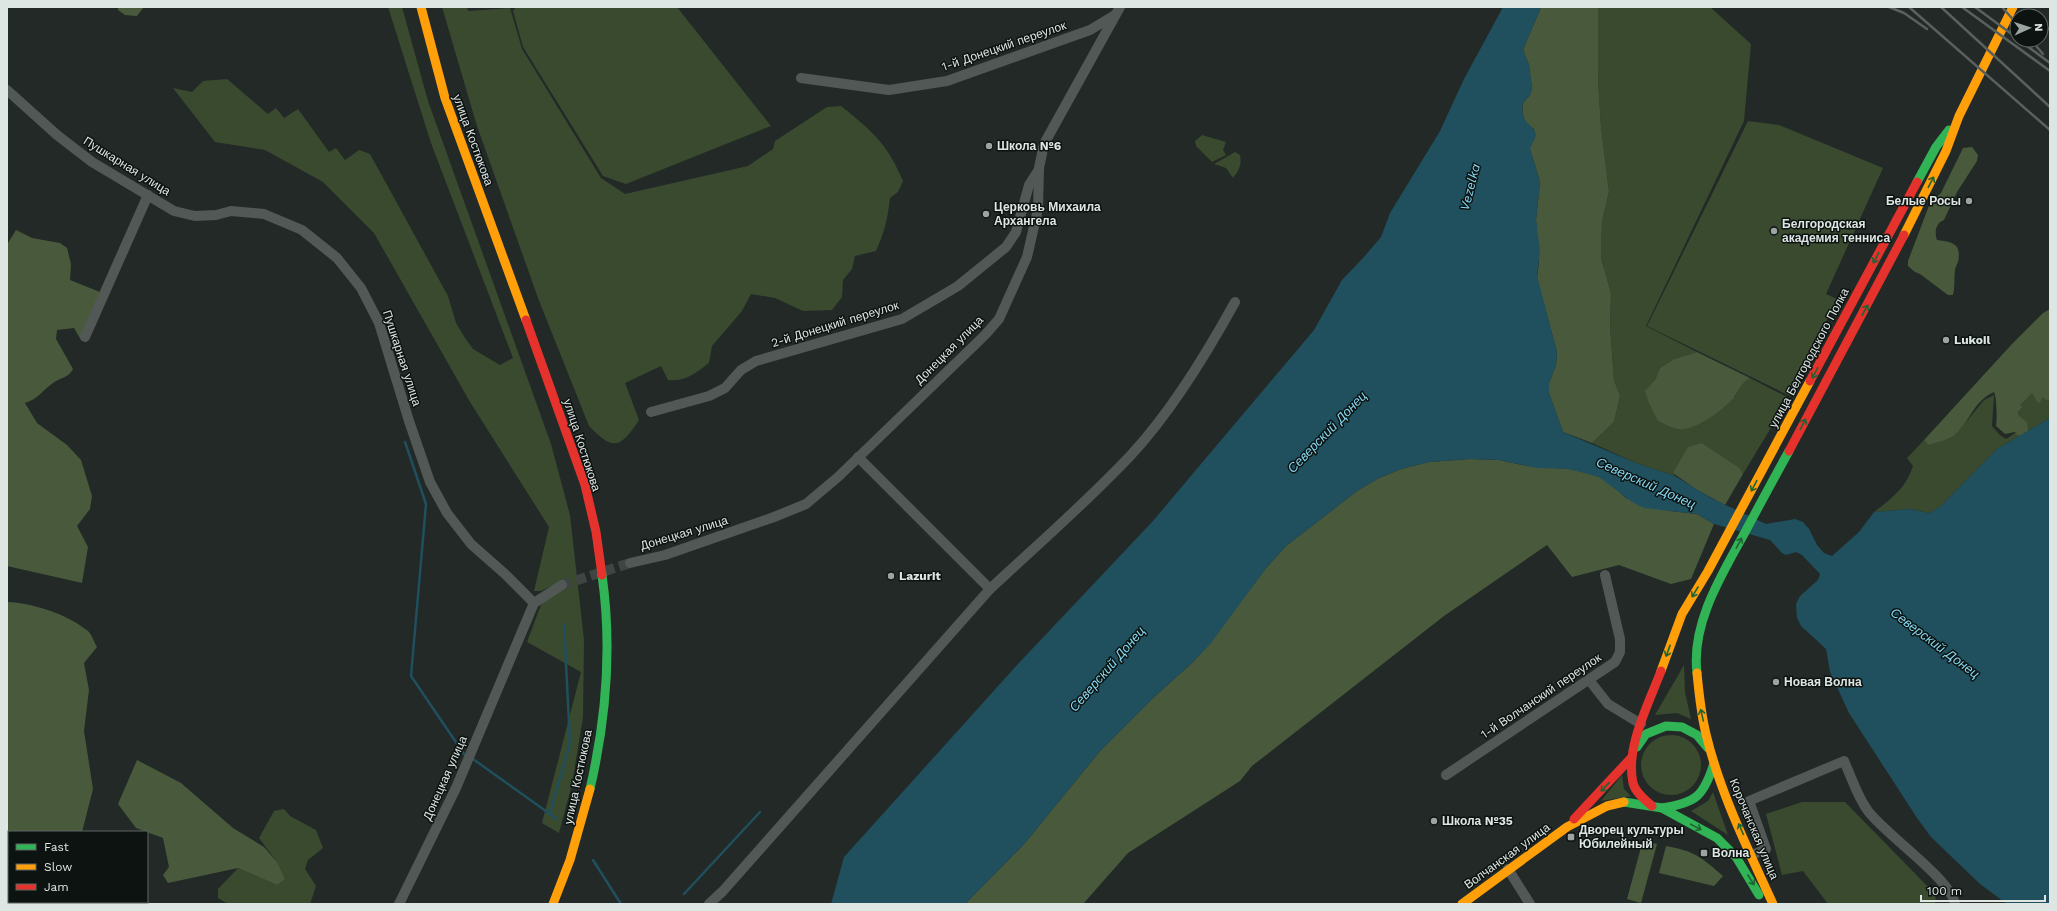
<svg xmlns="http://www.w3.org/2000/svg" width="2057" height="911" font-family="'Work Sans',sans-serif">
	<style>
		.green { fill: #3a4a2f }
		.forest { fill: #485a3b }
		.water { fill: #204f5e }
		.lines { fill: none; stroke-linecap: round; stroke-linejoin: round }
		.stream { stroke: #204f5e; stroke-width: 2.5 }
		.street-tunnel { stroke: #3e4543; stroke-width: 10; stroke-dasharray: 10 5; stroke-linecap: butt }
		.street { stroke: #525855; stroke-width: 10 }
		.fast { stroke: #30b455; stroke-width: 9 }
		.slow { stroke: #ff9f0a; stroke-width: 9 }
		.jam { stroke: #e5322d; stroke-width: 9 }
		.rail { stroke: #59605e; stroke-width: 2.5 }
		.oneway { stroke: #1e6433 }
		.poi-dot { fill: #9ca4a1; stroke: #0d1311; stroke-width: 1.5 }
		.labels { text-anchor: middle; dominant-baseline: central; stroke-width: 3; stroke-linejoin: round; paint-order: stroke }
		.street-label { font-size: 12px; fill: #dde6e3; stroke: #0d1311 }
		.poi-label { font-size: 12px; font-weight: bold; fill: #dde6e3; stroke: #0d1311; text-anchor: start }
		.water-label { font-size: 13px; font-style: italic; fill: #85d9f5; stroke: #0d1311 }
	</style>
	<rect width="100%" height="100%" fill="#222927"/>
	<g class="green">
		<path d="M388,7H402L428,101L551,444L570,515L584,640L583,717L572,784L559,833L542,823L581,672L527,642L542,602L567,588L564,580L541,591H534L549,527L470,402L374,233L323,182L265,150L215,142L173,88L192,92L203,81L227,79L268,114L276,108L284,118L298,109L329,152L336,148L345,160L359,150L370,154L448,296L456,323L465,338L473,349L500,365L513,358L431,143Z"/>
		<path d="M442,7H467L468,11L510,8L522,49L601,178L625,194L748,166L773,149L775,141L827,107L841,106C872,131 887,143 903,181L898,192L890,198C888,217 884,234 876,251L855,256L852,269L843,280L842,297L832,310L803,311L775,298L751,294L742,311L712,346L709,363C696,373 685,382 668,380L661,366L625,383L639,420C620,449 613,451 589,426L538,298L477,126Z"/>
		<path d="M516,7H677L771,126L626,184L603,176L523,47L513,11Z"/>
		<path d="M1598,7H1710L1751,44L1744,121L1646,326L1697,352L1674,359L1660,368L1655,380L1735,397L1742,382L1750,378L1789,398L1743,474L1740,468L1702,443L1673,473L1675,476L1636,463L1592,443L1614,422L1620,396L1614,380L1610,326L1611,293L1601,258L1602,221L1609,192L1601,127L1598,78Z"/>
		<path d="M1748,121L1779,125L1883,168L1826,294L1837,299L1790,396L1647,326Z"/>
		<path d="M1202,135L1226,142L1223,150L1226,155L1212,162L1196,146L1195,141Z"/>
		<path d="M1235,152L1240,155C1242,164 1239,171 1233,178L1226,168L1214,164Z"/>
		<path d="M2030,391L2050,396V418L1997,449L1941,506L1930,513L1909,509L1874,512C1891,499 1906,488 1913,466L1907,458L1924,440L1928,445L1956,434L1984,400L1994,395L1992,426L2000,435L2006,439L2027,425L2018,418L2019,406Z"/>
		<path d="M1684,665L1685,692L1691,719L1677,713L1655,715Z"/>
		<circle cx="1671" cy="765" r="30"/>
		<path d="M1622,775L1624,789L1631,796L1601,801Z"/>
		<path d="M1713,792L1728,835L1691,811L1708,801Z"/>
		<path d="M1802,802H1845L1936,895L1935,904H1828L1803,871L1782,875L1766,814Z"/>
		<path d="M284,809L290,816L316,830L323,848L308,860L305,869L316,886L310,904H228L218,898V889L238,868L277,885V862L259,838L274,811Z"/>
	</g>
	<g class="forest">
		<path d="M118,7H144L137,16L125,15L118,10Z"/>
		<path d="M1541,7H1598V78L1601,127L1609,192L1602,221L1601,258L1611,293L1610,326L1614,380L1620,396L1614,422L1592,443L1563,432L1549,393V383L1556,365L1557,352L1537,278L1539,262L1536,220L1540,182L1530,149V145L1535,138L1534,129C1524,124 1521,114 1523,103L1530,95L1532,88L1529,65L1523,50Z"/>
		<path d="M1972,147L1978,155L1977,161L1957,192L1944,220C1936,223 1934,232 1937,240C1952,242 1962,243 1958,262C1957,265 1955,267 1955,270C1954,279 1955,287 1953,295H1948L1920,274L1915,272L1908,266V261L1930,203L1941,193L1963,148Z"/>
		<path d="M16,230L32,238L60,243L67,248L71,264L70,280L100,292L81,340L74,328L57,330L56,339L73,369C68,378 62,377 53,383C43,390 38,399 25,403L37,423L67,445L81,460L92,496L90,509L77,526L88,547L82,583L7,566V239L8,243Z"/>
		<path d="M2050,309V399L2046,400L2042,397L2041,401L2038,403L2032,393L2020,405L2022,407L2018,412L2019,416L2027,422L2028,430L2025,436L2017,435L2015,432L2005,434L1996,426C1997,420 1997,398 1994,392C1975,400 1970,420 1957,433C1950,440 1937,442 1928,445L1924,440L2012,344L2043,313Z"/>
		<path d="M1697,352L1750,378C1741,383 1740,388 1735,396C1725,409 1694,432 1678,429C1671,428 1664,423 1658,421L1649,403L1645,391L1655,380L1660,368L1674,359Z"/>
		<path d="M1702,443L1740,468L1743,474L1725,505L1697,490L1673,473L1688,447Z"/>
		<path d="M1470,459L1499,460L1527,466L1569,469L1587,473L1599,477L1610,483L1626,498L1670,511L1697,514L1714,524L1691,579L1671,584L1619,565L1572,577L1547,545L1444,616L1252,766L1240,781L1128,853L1083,904H965L1025,843L1100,751L1153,698L1193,662L1210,643L1266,568L1286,546L1357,491L1377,479L1401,469L1429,462Z"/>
		<path d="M7,602C33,603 67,614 88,631C92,635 94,642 97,647L84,663L89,690L84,731L93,789L82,832H9V902H63V904H7Z"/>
		<path d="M137,760L181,783L233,828L264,847L277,862L285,879L277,885L238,868L168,883L163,875L169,867L163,838L136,828L118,804Z"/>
		<path d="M1643,840L1657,844L1641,903L1627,899Z"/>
		<path d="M1666,846C1695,851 1701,857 1723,876L1714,886L1659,873Z"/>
	</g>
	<path class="water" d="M1503,7H1541L1523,50L1529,65L1532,88L1530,95L1523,103C1519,125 1533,122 1536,135L1530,149L1540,182L1536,220L1540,251L1537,276L1557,352L1556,365L1549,383V393L1563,432L1636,463L1675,476L1711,498L1766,524L1795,519L1803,522L1809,529L1817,545L1824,553L1832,556L1859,532L1874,512L1909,509L1930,513L1941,506L1997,449L2050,418V904H2007L1980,884L1931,837L1917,818L1849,713L1830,672L1826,649L1801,626L1797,618L1796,604L1800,596L1818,580L1820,574L1802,555L1796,552L1786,555L1782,553L1770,540L1714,524L1697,514L1644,508L1632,502L1599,477L1569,469L1537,468L1499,460L1470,459L1429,462L1401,469L1377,479L1357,491L1286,546L1266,568L1211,643L1193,662L1153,698L1100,751L1025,843L965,904H831L844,857L1017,665L1152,522L1314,330L1342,280L1363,258L1381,237L1390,213L1440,131L1464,79Z"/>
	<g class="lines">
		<g class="stream">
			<path d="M405,442L426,504L411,676L464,754"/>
			<path d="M473,759L557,819"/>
			<path d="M550,813L570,743L564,624"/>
			<path d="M593,860L621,904"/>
			<path d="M684,894L760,812"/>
		</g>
		<path class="street-tunnel" d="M562,585L630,563"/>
		<g class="street">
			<path d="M801,78L889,90L947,81L1090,30L1115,15"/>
			<path d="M7,90L57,135L92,162L174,211L195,216L216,215L231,211L264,214L302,230L337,258L361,288L379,323L409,421L430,482L447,513L471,544L505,574L534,603"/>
			<path d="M85,337L148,195"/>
			<path d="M651,412L709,396L725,388L741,370L756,361L902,319L958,286L1006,247L1016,232L1029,185L1038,171"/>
			<path d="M630,563L665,555L774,517L806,504L838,477L985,335L999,319L1027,257L1038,209L1039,168L1044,144L1120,7"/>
			<path d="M990,589C1037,545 1087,502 1131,455C1171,412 1207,353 1235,302"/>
			<path d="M1589,680L1608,704L1641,724"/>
			<path d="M1446,775L1615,662L1620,652V639L1605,575"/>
			<path d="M1752,855L1766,849L1749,801L1844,761C1852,778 1857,796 1868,811C1886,835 1950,878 1955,904"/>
			<path d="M1508,869L1530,904"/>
			<path d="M399,904L456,788L534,603L562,585"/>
			<path d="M709,904L723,891L990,589L858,457"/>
		</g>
		<g class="fast">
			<path d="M1917,182L1936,147L1949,130"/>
			<path d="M1697,673C1691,624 1721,576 1744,534C1759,506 1774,478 1789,451"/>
			<path d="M1637,747L1646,734L1666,726L1682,727L1697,735L1708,748"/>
			<path d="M590,789C606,720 612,645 602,575"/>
			<path d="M1624,802L1662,808L1717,838L1736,857L1759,895"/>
			<path d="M1662,808C1696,803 1704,796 1714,763"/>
		</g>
		<g class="slow">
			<path d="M421,7L445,98L526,320"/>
			<path d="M1904,235L1946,151L1959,116L2013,7"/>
			<path d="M1661,671L1682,614L1708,571L1810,381"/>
			<path d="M1697,673C1699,694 1701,714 1706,734C1720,793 1748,849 1773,904"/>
			<path d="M553,904L570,860L590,789"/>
			<path d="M1462,904L1567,827L1607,806L1624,802"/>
		</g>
		<g class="jam">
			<path d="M526,320L585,485L596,532L602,575"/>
			<path d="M1810,381L1917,182"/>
			<path d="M1789,451L1904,235"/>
			<path d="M1652,806C1645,800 1635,792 1633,783C1625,748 1649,703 1661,671"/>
			<path d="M1574,819L1631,758"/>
		</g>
		<g class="rail">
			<path d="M1889,7L1904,13L1927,29"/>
			<path d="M1909,7L2050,130"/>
			<path d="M1941,7L2050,107"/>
			<path d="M1962,7L2050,71"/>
			<path d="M1975,7L2017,38"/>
			<path d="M2002,7L2017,24"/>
			<path d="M2048,28L2050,30"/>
			<path d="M2019,40L2050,63"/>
			<path d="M2031,40L2043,54"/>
		</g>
	</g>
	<defs><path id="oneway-shaft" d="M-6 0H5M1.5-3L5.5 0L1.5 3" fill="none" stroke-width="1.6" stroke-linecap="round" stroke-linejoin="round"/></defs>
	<g class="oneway">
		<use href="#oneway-shaft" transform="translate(1931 182) rotate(-63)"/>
		<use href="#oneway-shaft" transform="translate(1876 258) rotate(118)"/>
		<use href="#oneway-shaft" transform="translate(1865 310) rotate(-61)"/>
		<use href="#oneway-shaft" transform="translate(1815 373) rotate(118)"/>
		<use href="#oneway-shaft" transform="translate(1803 424) rotate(-63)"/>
		<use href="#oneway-shaft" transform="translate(1754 486) rotate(118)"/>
		<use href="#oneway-shaft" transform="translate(1739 543) rotate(-62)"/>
		<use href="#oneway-shaft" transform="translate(1695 592) rotate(121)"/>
		<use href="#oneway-shaft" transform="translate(1668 651) rotate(110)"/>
		<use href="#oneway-shaft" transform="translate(1702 715) rotate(-103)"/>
		<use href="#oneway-shaft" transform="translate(1605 787) rotate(133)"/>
		<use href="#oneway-shaft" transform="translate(1696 827) rotate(28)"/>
		<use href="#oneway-shaft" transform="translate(1741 829) rotate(-113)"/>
		<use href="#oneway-shaft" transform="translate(1751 880) rotate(58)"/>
	</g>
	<g class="poi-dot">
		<circle cx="989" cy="146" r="4"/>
		<circle cx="1969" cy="201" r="4"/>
		<circle cx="986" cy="214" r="4"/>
		<circle cx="1774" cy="231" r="4"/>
		<circle cx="1946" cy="340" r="4"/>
		<circle cx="891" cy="576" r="4"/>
		<circle cx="1776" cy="682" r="4"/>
		<circle cx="1434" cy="821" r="4"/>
		<rect x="1567" y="833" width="8" height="8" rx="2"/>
		<rect x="1700" y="849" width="8" height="8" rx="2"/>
	</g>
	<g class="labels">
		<g class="street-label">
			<text transform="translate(1004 46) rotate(-19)">1-й Донецкий переулок</text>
			<text transform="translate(473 140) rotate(70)">улица Костюкова</text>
			<text transform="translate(127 166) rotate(32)">Пушкарная улица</text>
			<text transform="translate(835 324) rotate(-17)">2-й Донецкий переулок</text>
			<text transform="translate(949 350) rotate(-45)">Донецкая улица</text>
			<text transform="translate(402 358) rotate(72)">Пушкарная улица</text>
			<text transform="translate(1809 358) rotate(-62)">улица Белгородского Полка</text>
			<text transform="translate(582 445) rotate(72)">улица Костюкова</text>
			<text transform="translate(684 533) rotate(-17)">Донецкая улица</text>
			<text transform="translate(1541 696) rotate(-34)">1-й Волчанский переулок</text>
			<text transform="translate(578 777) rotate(-78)">улица Костюкова</text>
			<text transform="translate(445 778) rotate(-66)">Донецкая улица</text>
			<text transform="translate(1754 829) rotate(67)">Корочанская улица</text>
			<text transform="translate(1507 856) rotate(-36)">Волчанская улица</text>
		</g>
		<g class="poi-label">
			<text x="997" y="146">Школа №6</text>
			<text x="1961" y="201" text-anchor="end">Белые Росы</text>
			<text x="994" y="207">Церковь Михаила<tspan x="994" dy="14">Архангела</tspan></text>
			<text x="1782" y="224">Белгородская<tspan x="1782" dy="14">академия тенниса</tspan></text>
			<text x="1954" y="340">Lukoil</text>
			<text x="899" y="576">Lazurit</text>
			<text x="1784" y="682">Новая Волна</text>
			<text x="1442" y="821">Школа №35</text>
			<text x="1579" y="830">Дворец культуры<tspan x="1579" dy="14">Юбилейный</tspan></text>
			<text x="1712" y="853">Волна</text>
		</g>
		<g class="water-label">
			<text transform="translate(1470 187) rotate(-76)">Vezelka</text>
			<text transform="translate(1327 432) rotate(-46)">Северский Донец</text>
			<text transform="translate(1646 483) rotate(24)">Северский Донец</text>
			<text transform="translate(1935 643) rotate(37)">Северский Донец</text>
			<text transform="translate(1107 669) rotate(-49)">Северский Донец</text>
		</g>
	</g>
	<rect width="2057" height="911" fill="none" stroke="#dde6e3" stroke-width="16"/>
	<rect x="8" y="831" width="140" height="72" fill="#0d1311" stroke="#606765"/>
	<rect x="16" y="844" width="20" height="6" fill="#30b455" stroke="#606765"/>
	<text x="44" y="851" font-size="12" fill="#dde6e3">Fast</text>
	<rect x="16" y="864" width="20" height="6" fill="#ff9f0a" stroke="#606765"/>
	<text x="44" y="871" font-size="12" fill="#dde6e3">Slow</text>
	<rect x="16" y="884" width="20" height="6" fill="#e5322d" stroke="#606765"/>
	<text x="44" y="891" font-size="12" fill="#dde6e3">Jam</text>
	<g transform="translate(2029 28) rotate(87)"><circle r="19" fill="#0d1311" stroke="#606765"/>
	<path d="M0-3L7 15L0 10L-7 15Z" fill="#9ca4a1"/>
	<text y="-6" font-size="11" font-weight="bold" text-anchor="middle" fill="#dde6e3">N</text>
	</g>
	<path d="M1921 895v6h124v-6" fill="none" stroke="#dde6e3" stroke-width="2"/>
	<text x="1927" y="895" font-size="12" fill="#dde6e3" stroke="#0d1311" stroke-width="3" paint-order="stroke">100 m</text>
</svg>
